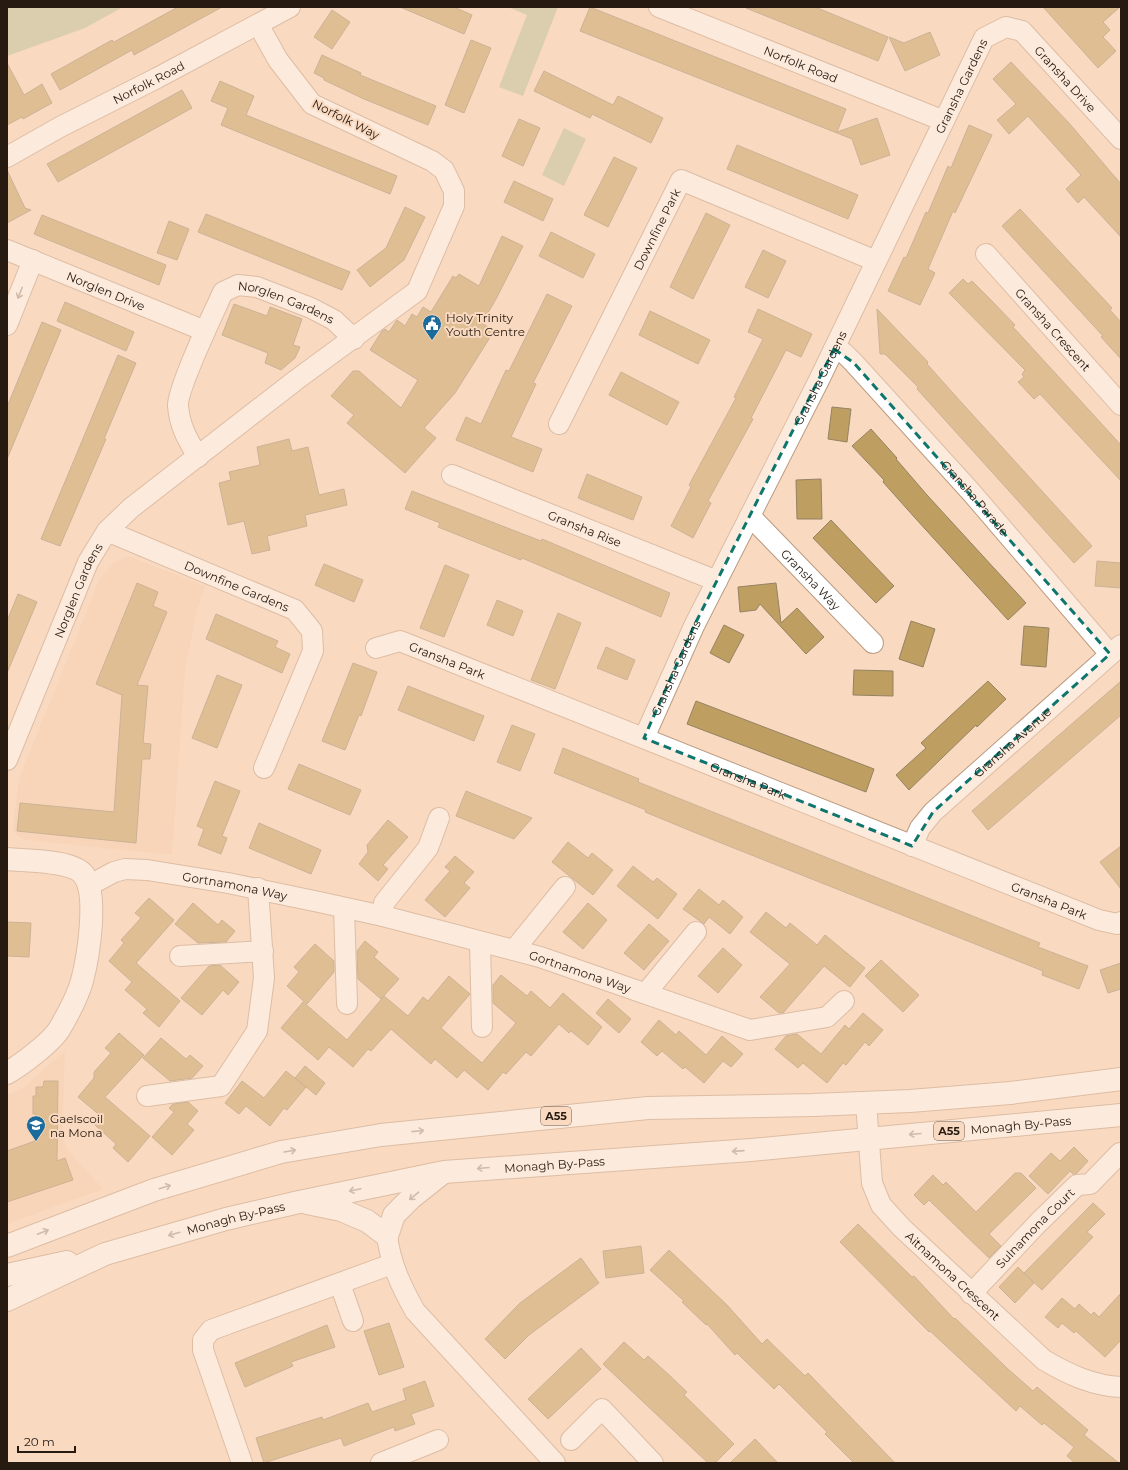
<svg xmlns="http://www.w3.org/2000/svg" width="1128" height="1470" font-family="Montserrat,sans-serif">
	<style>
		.built { fill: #f6d0b0 }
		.green { fill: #b4c09b }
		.building { fill: #be9e61; stroke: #948363 }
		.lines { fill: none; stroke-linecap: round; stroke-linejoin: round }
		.minor-casing { stroke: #ba9c83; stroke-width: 22 }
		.tertiary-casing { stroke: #ba9c83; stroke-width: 24 }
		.trunk-casing { stroke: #ba9c83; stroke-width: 24 }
		.minor { stroke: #fff; stroke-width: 20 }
		.tertiary { stroke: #fff; stroke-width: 22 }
		.trunk { stroke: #fff; stroke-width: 22 }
		.oneway { stroke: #9d9894 }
		.marked { fill: none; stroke: #0f766e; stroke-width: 3; stroke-dasharray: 8 5; stroke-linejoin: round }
		.labels { text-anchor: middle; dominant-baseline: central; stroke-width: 4; stroke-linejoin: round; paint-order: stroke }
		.shield { fill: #f9d9bf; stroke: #655345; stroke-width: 1 }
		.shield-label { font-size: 11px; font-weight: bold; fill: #261a11 }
		.street-label { font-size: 12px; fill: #261a11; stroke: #f9d9bf }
		.poi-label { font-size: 12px; fill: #261a11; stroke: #f9d9bf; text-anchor: start }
	</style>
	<rect width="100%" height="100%" fill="#f9d9bf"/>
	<g class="built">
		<path d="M128,556L205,586L197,610L185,671L172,855L25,840L16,834L13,828L19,779L100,578L114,563Z"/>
		<path d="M65,1051L62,1136L67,1149L103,1189L7,1224V1095L23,1088Z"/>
	</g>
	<g class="green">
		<path d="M7,7H123L85,28L7,56Z"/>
		<path d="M508,7H558L523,96L499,87L527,15Z"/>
		<path d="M564,128L586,139L564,186L542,175Z"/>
	</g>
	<g class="building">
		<path d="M178,7H222L134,55L132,50L60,90L51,74L112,40L114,42Z"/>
		<path d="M400,7H454L472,15L464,34Z"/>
		<path d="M590,7L846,109L837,132L877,118L890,155L861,165L852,139L580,31Z"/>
		<path d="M815,7L888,37L878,61L746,8Z"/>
		<path d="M1043,7H1120L1103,22L1110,30L1103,37L1116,51L1098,68Z"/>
		<path d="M332,10L350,22L332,49L314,37Z"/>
		<path d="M930,32L940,55L905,71L889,37L904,43Z"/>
		<path d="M471,40L491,48L464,113L445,105Z"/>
		<path d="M322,55L361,73L360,75L436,106L428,125L364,99L324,80V78L314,73Z"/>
		<path d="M1011,62L1069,123L1121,184V237L1084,197L1078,203L1066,189L1081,175L1028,116L1009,134L997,120L1016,104L993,79Z"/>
		<path d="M7,63L24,95L42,84L52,103L23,119L22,117L7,125Z"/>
		<path d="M544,71L613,105L618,96L663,118L651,143L592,114L590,118L534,91Z"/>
		<path d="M220,81L254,96L246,115L397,176L390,194L221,125L228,108L211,101Z"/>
		<path d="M182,90L192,108L58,182L47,164Z"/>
		<path d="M519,119L540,128L523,166L502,156Z"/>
		<path d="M969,125L992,135L955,213L953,211L928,269L935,273L920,305L888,291L904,257L906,258L926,212L928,213L948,166L951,168Z"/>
		<path d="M737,145L858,195L848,219L727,169Z"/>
		<path d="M614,157L637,168L608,227L584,215Z"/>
		<path d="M7,170L25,208L31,210L7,223Z"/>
		<path d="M514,181L553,199L543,221L504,202Z"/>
		<path d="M405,207L425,217L404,260L370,287L357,270L386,248Z"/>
		<path d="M1020,209L1112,308L1110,310L1121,322V359L1101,337L1103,336L1002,226Z"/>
		<path d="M706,213L730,225L693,299L670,287Z"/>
		<path d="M206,214L350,272L342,290L198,232Z"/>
		<path d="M42,215L166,265L159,285L34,234Z"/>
		<path d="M169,221L189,229L177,260L157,253Z"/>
		<path d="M551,232L595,254L583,278L539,256Z"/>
		<path d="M502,236L523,246L496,299L482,323L494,331L455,393L424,428L436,438L405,473L347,423L354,415L331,396L353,371H359L401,408L418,380L370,350L382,331L385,329L389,332L397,320L405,326L412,314L417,317L423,307L431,312L453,276L456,278L459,274L479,286Z"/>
		<path d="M763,250L786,261L768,298L745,287Z"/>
		<path d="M963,279L968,284L972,281L992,301L1015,325L1013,327L1121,445V481L1040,394L1034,399L1018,382L1024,377L1022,374L1025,370L949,293Z"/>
		<path d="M547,294L572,306L533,383L536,384L511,437L542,449L533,472L456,440L466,417L481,424L506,370L509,371Z"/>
		<path d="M65,302L134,332L126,351L57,321Z"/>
		<path d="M234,304L267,316L270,307L302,319L293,345L300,347L295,358L281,370L265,363L268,353L222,335Z"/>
		<path d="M758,309L812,334L801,357L786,350L751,418L753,419L708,501L711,503L693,538L671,526L691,487L689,485L736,398L734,397L763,339L748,332Z"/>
		<path d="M877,309L928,362L927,364L961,402L1092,546L1074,563L917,389L918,387L885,354H880Z"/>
		<path d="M650,311L710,340L698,364L639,335Z"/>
		<path d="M42,322L61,330L7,459V407Z"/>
		<path d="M118,355L136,363L104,439H106L60,546L41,539Z"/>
		<path d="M621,372L679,402L667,425L609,395Z"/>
		<path d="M832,407L851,409L847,442L828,439Z"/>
		<path d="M871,429L897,458L896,459L927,495L1026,603L1008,620L916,519L883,482L884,480L852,446Z"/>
		<path d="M289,439L292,451L308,447L319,495L344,489L347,505L305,515L307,526L267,536L270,550L252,554L244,521L228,525L219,483L231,480L229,472L260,465L257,447Z"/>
		<path d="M587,474L642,497L633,520L578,498Z"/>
		<path d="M821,479L822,519H797L796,480Z"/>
		<path d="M412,491L541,541L542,539L670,593L661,617L522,558L521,560L438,527L440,523L405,509Z"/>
		<path d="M831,520L894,586L876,603L813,538Z"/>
		<path d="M1097,561L1121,563V588L1095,586Z"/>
		<path d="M324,564L363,580L354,602L315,585Z"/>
		<path d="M445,565L469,575L444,637L420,628Z"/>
		<path d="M137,583L158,592L153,606L167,612L137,685L148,686L143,743L151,744L150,759H142L136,843L17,831L20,803L114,812L122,695L96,684Z"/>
		<path d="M776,583L781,623L797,608L824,637L806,654L760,604L756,610L740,612L738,587Z"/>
		<path d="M18,594L37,602L7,673V621Z"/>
		<path d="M497,600L523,611L513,636L487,625Z"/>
		<path d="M558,613L581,623L555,689L531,680Z"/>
		<path d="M216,614L278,641L275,647L290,654L282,673L206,639Z"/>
		<path d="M911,621L935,629L923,667L899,659Z"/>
		<path d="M724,625L744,635L729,663L710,653Z"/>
		<path d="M1024,626L1049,628L1046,667L1021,665Z"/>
		<path d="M606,647L635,660L627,680L597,668Z"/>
		<path d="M353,663L377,672L361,716L359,715L345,750L322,741Z"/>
		<path d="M854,670L893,671V696L853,695Z"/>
		<path d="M217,675L242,685L217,748L192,738Z"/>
		<path d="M988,681L1006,699L977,727L976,725L909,790L896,775L926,748L921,743Z"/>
		<path d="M1121,681V715L988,830L972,811Z"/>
		<path d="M408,686L484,716L474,741L398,710Z"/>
		<path d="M696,701L874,769L866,792L687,724Z"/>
		<path d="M512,725L535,734L520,771L497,762Z"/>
		<path d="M563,748L639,779L638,782L1040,943L1038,947L1088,966L1079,989L1042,975L1043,971L696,833L645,812L646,810L554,773Z"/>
		<path d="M299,764L361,790L350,815L288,789Z"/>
		<path d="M215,781L240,791L222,836L227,838L221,854L198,845L204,829L197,826Z"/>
		<path d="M466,791L498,804L532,818L514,839L456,816Z"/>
		<path d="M388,820L408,837L383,865L388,869L378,881L359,864L368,852L367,845Z"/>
		<path d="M259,823L321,850L311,874L249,848Z"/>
		<path d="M568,842L588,858L592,853L613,870L593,895L552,862Z"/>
		<path d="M1121,846V889L1100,862Z"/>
		<path d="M455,856L474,872L464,883L470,888L445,917L425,900L450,871L445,867Z"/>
		<path d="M633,866L653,882L657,878L677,894L658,919L617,886Z"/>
		<path d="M699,889L719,905L723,900L743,917L730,934L709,917L704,924L683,909Z"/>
		<path d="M149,898L174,920L136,963L180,1001L159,1027L143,1013L147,1009L125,990L132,982L109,961L124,943L121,940L141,918L135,913Z"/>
		<path d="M193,903L218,925L222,920L235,931L226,942L198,943L175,924Z"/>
		<path d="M588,903L607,920L583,949L563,932Z"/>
		<path d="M766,912L786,928L790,923L817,945L825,935L865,968L850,987L824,966L783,1013H779L760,997L790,964L750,932Z"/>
		<path d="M7,922L31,923L29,957L7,956Z"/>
		<path d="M649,924L669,941L644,970L624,953Z"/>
		<path d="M365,941L378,952L374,957L399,979L381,999L358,979L357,951Z"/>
		<path d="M315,944L334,961V972L307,1004L287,986L299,972L294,967Z"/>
		<path d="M723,948L742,965L718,993L698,976Z"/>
		<path d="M881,960L919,995L903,1012L865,976Z"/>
		<path d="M1121,963V989L1108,993L1100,970Z"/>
		<path d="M220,965L239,982L228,995L223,990L202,1015L181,998L209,966Z"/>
		<path d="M501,975L527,996L531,991L550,1008L563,993L602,1027L588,1045L571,1031L569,1033L559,1024L531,1056L526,1052L506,1074L503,1072L488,1090L464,1070L457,1078L435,1059L431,1064L391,1029L371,1051L368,1049L353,1067L329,1047L318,1060L281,1028L303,1002L347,1040L384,996L408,1016L423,997L428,1001L449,976L470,994L441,1028L482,1063L516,1023L493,1003V985Z"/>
		<path d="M608,999L631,1019L619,1033L596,1013Z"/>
		<path d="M863,1013L883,1030L869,1046L865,1042L846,1065L843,1063L827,1083L803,1063L798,1068L775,1049L786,1036L797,1034L821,1054L845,1025L849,1029Z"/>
		<path d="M659,1020L676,1035L679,1031L706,1055L722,1036L743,1054L731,1067L723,1061L704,1083L685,1067L683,1069L662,1051L657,1056L641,1042Z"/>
		<path d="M119,1033L144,1055L105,1097L150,1136L128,1162L113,1148L116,1144L95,1125L102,1117L78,1097L94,1078V1072L111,1053L105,1048Z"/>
		<path d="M161,1038L186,1059L190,1055L203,1066L192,1078L170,1081L143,1058Z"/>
		<path d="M305,1066L325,1083L316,1095L295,1078Z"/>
		<path d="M286,1071L306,1087L287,1110L284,1108L270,1126L246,1106L239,1114L225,1103L242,1081L264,1098Z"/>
		<path d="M44,1081H58L57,1161L65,1158L73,1180L7,1202V1151L35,1141L36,1114H33V1096H36V1087H43Z"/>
		<path d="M188,1102L198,1111L187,1124L194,1130L172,1155L152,1137L174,1112L169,1108L173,1104Z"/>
		<path d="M1074,1147L1088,1161L1077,1173L1074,1175L1070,1171L1048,1194L1029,1176L1051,1153L1060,1161Z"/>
		<path d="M1015,1173H1021L1036,1188L989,1234L1001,1246L989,1258L929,1200L924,1205L914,1195L933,1175L943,1185L946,1182L976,1212Z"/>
		<path d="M1093,1203L1105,1214L1087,1232L1093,1237L1042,1290L1024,1273Z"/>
		<path d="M858,1224L912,1277L914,1276L954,1319L955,1318L1008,1369L1033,1391L1037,1387L1088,1430L1084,1435L1119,1463H1075L1067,1456L1074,1447L1044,1423L1042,1425L1020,1406L1016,1411L930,1331L929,1332L840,1242Z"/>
		<path d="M641,1246L644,1273L606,1278L603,1251Z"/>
		<path d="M669,1250L727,1305L762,1344L767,1339L805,1376L808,1373L895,1463H854L825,1434L827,1432L779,1384L774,1389L737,1353L735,1355L707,1324L706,1325L682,1302L684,1301L650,1270Z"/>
		<path d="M581,1258L599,1283L529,1335L505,1359L485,1339L520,1303Z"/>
		<path d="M1018,1267L1034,1283L1015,1303L999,1287Z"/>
		<path d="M1121,1293V1340L1105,1357L1076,1331L1074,1333L1062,1323L1058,1328L1045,1317L1062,1298L1075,1309L1079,1304L1091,1315L1094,1312L1099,1317Z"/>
		<path d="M389,1323L404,1367L379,1375L364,1331Z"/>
		<path d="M327,1325L335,1347L291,1362L293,1366L245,1387L235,1363Z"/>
		<path d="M624,1342L644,1360L648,1356L668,1374L687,1392L684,1395L734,1444L715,1463H708L603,1364Z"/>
		<path d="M581,1348L601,1369L548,1419L528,1399Z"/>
		<path d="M425,1381L434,1406L411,1414L415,1424L395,1431L394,1427L344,1446L341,1438L264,1463L256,1438L322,1417L323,1420L368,1403L372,1412L406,1400L403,1389Z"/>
		<path d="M755,1439L778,1463H730Z"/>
	</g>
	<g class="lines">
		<g class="minor-casing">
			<g id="minor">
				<path id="s1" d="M659,7L944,121"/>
				<path id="s2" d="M7,157L60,127L157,78L290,7"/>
				<path id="s3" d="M7,250L205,331"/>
				<path id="s4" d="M986,254L1121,405"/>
				<path d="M7,325L33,260"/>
				<path id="s5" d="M834,349L844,353L854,363L971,492L1110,654"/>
				<path id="s6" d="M559,424L681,180L876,261"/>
				<path id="s7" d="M198,457C188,440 180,428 178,406C177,389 214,312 223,292L238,285L257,287L311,308L334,320L354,339"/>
				<path id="s8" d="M452,475L717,581"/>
				<path id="s9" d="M750,516L873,643"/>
				<path id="s10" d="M107,531L295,610L312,631L313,651L264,768"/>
				<path id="s11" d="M376,648L400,641L1099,920L1117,924L1121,922"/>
				<path id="s12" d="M644,738L694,626L819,380L984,38L1006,27L1022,31L1121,139"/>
				<path id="s13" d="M7,760L88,562L107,531L131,508L296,380L417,291L454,206V191L444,170L432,161L312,104L278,60L258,24"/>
				<path id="s14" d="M912,846L920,828L933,812L1121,645"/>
				<path id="s15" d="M90,885L114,872L125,869L147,870L228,883L319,902L383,916L540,957L750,1030L827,1017L844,1001"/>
				<path d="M344,908L347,1004"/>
				<path d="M383,916L384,903L428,848L439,818"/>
				<path d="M480,942L482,1027"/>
				<path d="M514,950L565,887"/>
				<path d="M180,956L263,951"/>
				<path d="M646,993L696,932"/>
				<path d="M147,1096L221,1086L257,1031L264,978L258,888"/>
				<path id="s16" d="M866,1103L872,1183L881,1205L902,1228L1044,1360C1068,1374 1093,1386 1121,1387"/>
				<path d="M387,1236C391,1265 401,1286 415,1311L555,1463"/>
				<path d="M340,1284L353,1321"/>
				<path id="s17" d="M971,1294L1038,1223L1077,1185L1090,1184L1120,1153"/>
				<path d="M571,1440L602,1409L653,1463"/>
				<path d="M242,1463L203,1350V1340L211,1330L392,1264"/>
				<path d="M381,1463L438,1440"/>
			</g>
		</g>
		<g class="tertiary-casing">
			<path id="tertiary" d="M7,859C26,861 71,860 83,874C99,893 88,958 82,981C78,995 67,1016 60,1028C52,1042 21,1065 7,1073"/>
		</g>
		<g class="trunk-casing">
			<g id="trunk">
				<path d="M307,1203L341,1210L367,1221L387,1236L394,1215L411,1198L440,1175"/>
				<path d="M7,1246L154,1190L281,1152L381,1135L648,1108L813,1105L910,1101L1010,1093L1121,1079"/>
				<path d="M7,1275L67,1262"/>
				<path id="s18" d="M7,1300L105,1254L226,1219L299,1202L444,1172L751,1150L1121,1115"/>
			</g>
		</g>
		<use href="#minor" class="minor"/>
		<use href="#tertiary" class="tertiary"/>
		<use href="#trunk" class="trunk"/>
	</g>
	<defs><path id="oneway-shaft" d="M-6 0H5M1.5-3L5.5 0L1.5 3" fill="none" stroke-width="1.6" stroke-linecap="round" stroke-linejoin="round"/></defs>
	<g class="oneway">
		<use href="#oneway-shaft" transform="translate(20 293) rotate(112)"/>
		<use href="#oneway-shaft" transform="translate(418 1131) rotate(-6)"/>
		<use href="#oneway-shaft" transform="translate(915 1134) rotate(175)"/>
		<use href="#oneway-shaft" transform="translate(290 1151) rotate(-10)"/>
		<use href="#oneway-shaft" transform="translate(738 1151) rotate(176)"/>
		<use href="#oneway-shaft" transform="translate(483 1168) rotate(175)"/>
		<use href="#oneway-shaft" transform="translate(165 1187) rotate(-17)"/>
		<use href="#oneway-shaft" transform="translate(355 1190) rotate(168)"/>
		<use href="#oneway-shaft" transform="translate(414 1196) rotate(140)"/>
		<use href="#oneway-shaft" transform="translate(43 1232) rotate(-21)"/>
		<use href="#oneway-shaft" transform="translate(174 1234) rotate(164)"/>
	</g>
	<path d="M0 0H1128V1470H0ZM834,349L854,363L1110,654L933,812L912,846L644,738L694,626Z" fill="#f9d9bf" fill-opacity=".55" fill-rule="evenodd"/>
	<path class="marked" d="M834,349L854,363L1110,654L933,812L912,846L644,738L694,626Z"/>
	<defs>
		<g id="civic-pin" transform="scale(1)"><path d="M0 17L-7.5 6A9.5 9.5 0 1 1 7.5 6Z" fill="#1b6b9d" stroke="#f9d9bf"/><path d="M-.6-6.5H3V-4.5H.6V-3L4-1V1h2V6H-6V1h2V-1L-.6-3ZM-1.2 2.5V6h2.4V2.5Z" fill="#fff"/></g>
		<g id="school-pin" transform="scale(1)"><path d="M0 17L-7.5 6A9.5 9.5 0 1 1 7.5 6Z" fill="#1b6b9d" stroke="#f9d9bf"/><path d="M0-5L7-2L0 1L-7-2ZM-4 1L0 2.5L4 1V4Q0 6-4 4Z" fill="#fff"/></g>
	</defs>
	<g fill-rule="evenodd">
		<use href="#civic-pin" x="432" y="324"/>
		<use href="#school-pin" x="36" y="1125"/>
	</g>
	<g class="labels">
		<g class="shield">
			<rect x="541" y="1107" width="30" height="18" rx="3"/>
			<rect x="934" y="1122" width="30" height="18" rx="3"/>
		</g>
		<g class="shield-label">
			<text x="556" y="1116">A55</text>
			<text x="949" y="1131">A55</text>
		</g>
		<g class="street-label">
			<text stroke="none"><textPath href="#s1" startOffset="153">Norfolk Road</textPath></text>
			<text stroke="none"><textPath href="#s12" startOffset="884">Gransha Drive</textPath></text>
			<text stroke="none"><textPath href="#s2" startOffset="160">Norfolk Road</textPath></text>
			<text stroke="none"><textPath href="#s12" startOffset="725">Gransha Gardens</textPath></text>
			<text transform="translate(346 119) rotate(27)">Norfolk Way</text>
			<text stroke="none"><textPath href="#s6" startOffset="218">Downfine Park</textPath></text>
			<text stroke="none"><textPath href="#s3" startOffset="107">Norglen Drive</textPath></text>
			<text stroke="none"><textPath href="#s7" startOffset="246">Norglen Gardens</textPath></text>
			<text stroke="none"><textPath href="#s4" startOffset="101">Gransha Crescent</textPath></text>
			<text stroke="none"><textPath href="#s12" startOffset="401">Gransha Gardens</textPath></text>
			<text stroke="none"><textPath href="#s5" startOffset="206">Gransha Parade</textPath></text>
			<text stroke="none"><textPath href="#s8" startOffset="143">Gransha Rise</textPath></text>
			<text stroke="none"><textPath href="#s9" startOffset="88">Gransha Way</textPath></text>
			<text stroke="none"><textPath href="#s10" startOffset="141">Downfine Gardens</textPath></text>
			<text stroke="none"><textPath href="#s13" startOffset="184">Norglen Gardens</textPath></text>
			<text stroke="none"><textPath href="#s11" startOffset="76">Gransha Park</textPath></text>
			<text stroke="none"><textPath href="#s12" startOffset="77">Gransha Gardens</textPath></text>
			<text stroke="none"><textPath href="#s14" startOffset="146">Gransha Avenue</textPath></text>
			<text stroke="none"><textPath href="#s11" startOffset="400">Gransha Park</textPath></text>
			<text stroke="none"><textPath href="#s15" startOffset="150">Gortnamona Way</textPath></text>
			<text stroke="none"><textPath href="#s11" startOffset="724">Gransha Park</textPath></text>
			<text stroke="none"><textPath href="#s15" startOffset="506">Gortnamona Way</textPath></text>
			<text stroke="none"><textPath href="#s18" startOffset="1036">Monagh By-Pass</textPath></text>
			<text stroke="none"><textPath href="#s18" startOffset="568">Monagh By-Pass</textPath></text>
			<text stroke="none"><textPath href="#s18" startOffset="244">Monagh By-Pass</textPath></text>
			<text stroke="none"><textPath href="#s17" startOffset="92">Sulnamona Court</textPath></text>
			<text stroke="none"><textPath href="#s16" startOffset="205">Aitnamona Crescent</textPath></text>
		</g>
		<g class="poi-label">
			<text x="446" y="317">Holy Trinity<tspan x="446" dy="14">Youth Centre</tspan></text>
			<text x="50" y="1118">Gaelscoil<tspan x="50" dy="14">na Mona</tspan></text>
		</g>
	</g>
	<rect width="1128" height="1470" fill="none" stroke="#261a11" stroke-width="16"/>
	<path d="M18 1446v6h57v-6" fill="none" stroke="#261a11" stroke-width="2"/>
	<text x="24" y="1446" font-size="12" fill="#261a11" stroke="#f9d9bf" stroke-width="3" paint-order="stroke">20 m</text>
</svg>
